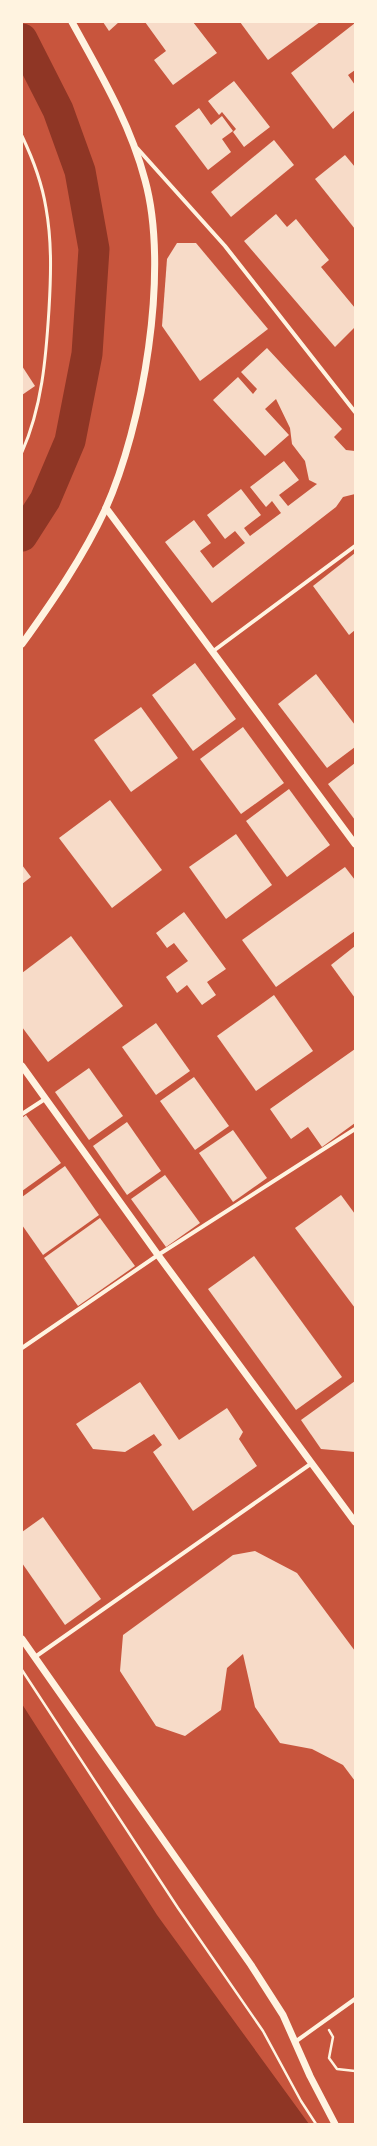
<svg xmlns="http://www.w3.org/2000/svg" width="377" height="2146" font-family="'Alegreya Sans',sans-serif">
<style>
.water{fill:#8f3625}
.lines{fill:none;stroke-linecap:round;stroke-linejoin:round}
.river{stroke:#8f3625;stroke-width:31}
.building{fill:#f7dbc8}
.path{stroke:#fff3e0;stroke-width:2.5}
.service{stroke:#fff3e0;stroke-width:3}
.minor{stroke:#fff3e0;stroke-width:4}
.tertiary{stroke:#fff3e0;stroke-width:7}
</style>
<rect width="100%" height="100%" fill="#c8553d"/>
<path class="water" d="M22,1704L157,1915L309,2124H22Z"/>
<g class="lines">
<path class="river" d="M22,39L58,110L80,171L94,249L87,354L70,441L45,500L22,536"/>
</g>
<g class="building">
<path d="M103,22H119L109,31Z"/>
<path d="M145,22H193L217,53L173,85L154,60L166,51Z"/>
<path d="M240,22H320L268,60Z"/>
<path d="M355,23V70L348,75L355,85V110L333,129L291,73Z"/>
<path d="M234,81L270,127L244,147L233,132L236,129L222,112L219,115L208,101Z"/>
<path d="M199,108L211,125L222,116L233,131L222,139L231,152L208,170L175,126Z"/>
<path d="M274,140L294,165L231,217L211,192Z"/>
<path d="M345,155L355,167V229L315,179Z"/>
<path d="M276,214L287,227L296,219L329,260L321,267L355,308V327L335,347L244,241Z"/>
<path d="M177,243H196L268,329L200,381L162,326L167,259Z"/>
<path d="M267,348L342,429L334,437L346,450L355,451V494L343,497L336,507L212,603L165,542L194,520L211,543L200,551L213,568L245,543L235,531L225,539L207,515L241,489L261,515L244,528L250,536L281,513L272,501L266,507L250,487L284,461L299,480L279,495L288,506L317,484L309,480L305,461L292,444L290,428L276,399L265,409L289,435L265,456L213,400L238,377L253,394L257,389L241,372Z"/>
<path d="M22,366L35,386L22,395Z"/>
<path d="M355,553V630L349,635L313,586Z"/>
<path d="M195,663L236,719L193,751L152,695Z"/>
<path d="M316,674L355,725V747L327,768L278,704Z"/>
<path d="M141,707L178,758L131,792L94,740Z"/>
<path d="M243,727L284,783L241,814L200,759Z"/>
<path d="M355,763V820L328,784Z"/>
<path d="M289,789L330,845L287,877L246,821Z"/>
<path d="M110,800L162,870L112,908L59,838Z"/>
<path d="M236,834L272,885L226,919L189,867Z"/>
<path d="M22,865L31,877L22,884Z"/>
<path d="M345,867L355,880V931L276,987L242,940Z"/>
<path d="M184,912L226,969L207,982L216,995L202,1005L187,985L177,993L166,977L188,961L174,943L167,948L156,933Z"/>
<path d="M71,936L123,1006L48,1062L22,1027V973Z"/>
<path d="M355,946V998L331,965Z"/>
<path d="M274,995L313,1051L256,1091L217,1036Z"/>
<path d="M156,1023L190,1071L156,1095L122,1047Z"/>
<path d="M355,1049V1123L322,1147L308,1127L291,1139L270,1109Z"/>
<path d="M89,1068L123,1116L89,1140L55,1092Z"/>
<path d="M194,1077L229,1126L195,1150L160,1101Z"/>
<path d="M26,1115L61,1163L22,1191V1118Z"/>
<path d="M127,1122L161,1171L127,1195L93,1146Z"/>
<path d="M233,1130L267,1178L233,1202L199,1153Z"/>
<path d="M65,1166L99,1215L43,1255L22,1225V1197Z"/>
<path d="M165,1175L200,1223L166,1247L131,1199Z"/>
<path d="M341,1195L355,1214V1308L295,1228Z"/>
<path d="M100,1218L135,1266L78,1306L44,1258Z"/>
<path d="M254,1256L342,1377L296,1410L208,1289Z"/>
<path d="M355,1381V1452L321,1449L301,1420Z"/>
<path d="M140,1382L179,1440L227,1408L243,1432L239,1439L257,1466L193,1511L153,1452L162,1445L154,1434L125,1452L93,1449L76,1424Z"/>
<path d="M43,1517L101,1599L65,1625L22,1563V1532Z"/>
<path d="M255,1551L297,1573L355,1651V1781L343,1765L312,1749L280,1743L255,1707L243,1654L227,1668L221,1710L185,1736L156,1726L120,1671L123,1635L233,1555Z"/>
</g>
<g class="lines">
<g class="path">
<path d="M22,1670L178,1908L263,2031L301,2101L316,2124"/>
<path d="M329,2030L333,2037L329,2058L337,2069L355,2071"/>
</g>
<path class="service" d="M22,136C33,159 42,183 46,208C52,242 51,275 49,309C46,358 42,407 22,452"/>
<g class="minor">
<path d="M137,148L225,246L355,412"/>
<path d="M212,652L355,546"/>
<path d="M22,1114L45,1099"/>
<path d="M22,1348L158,1255L355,1129"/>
<path d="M35,1657L312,1463"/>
<path d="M295,2042L355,1999"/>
</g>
<g class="tertiary">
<path d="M106,508L355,844"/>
<path d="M22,644C53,601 83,557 105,510C143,426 170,270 145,180C130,123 100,73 72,22"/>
<path d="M22,1066L158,1255L355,1522"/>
<path d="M22,1639L251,1965L283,2015L310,2076L335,2124"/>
</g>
</g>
<rect width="377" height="2146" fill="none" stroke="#fff3e0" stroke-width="46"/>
</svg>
